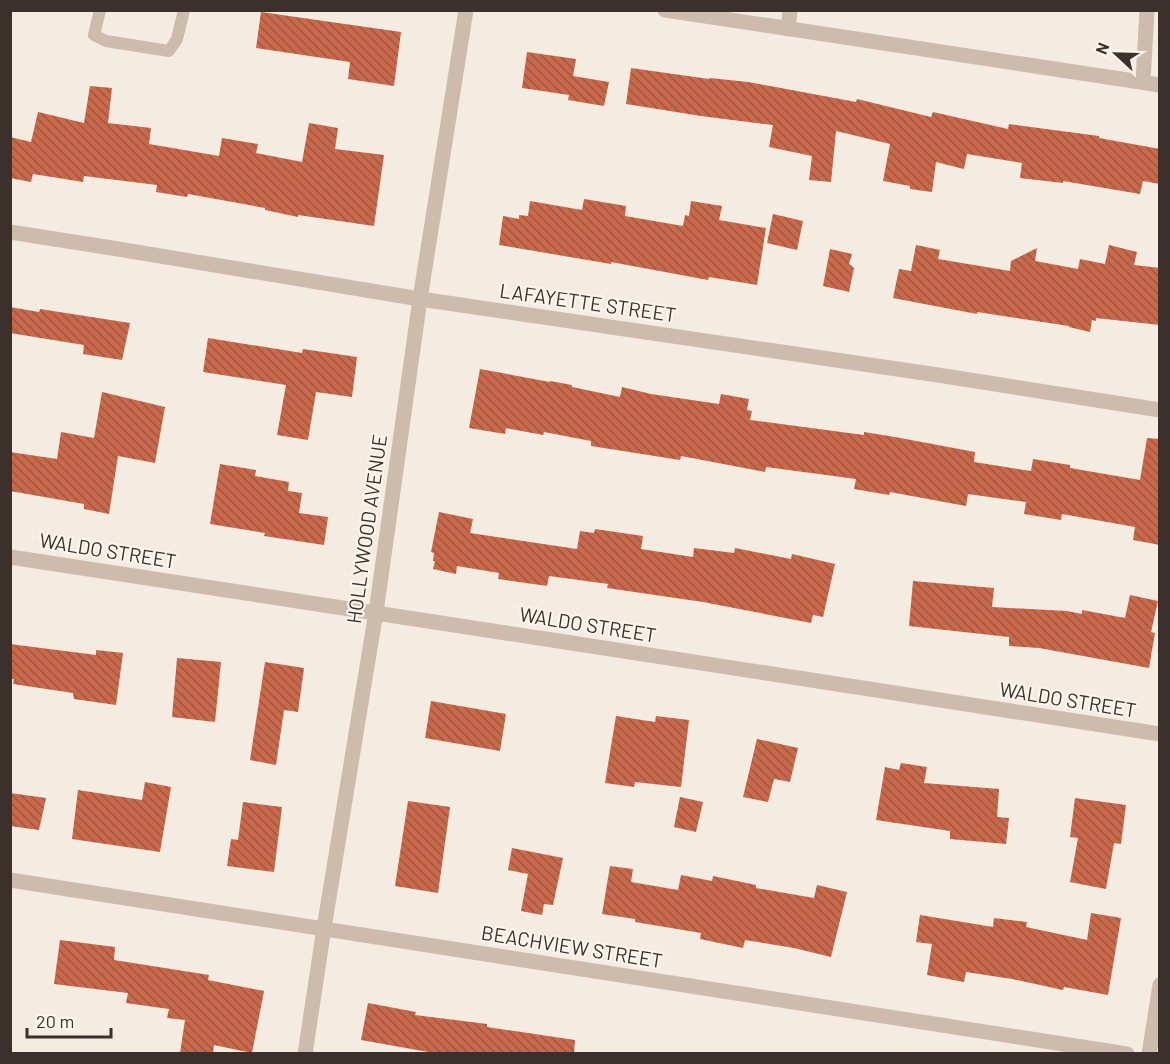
<svg xmlns="http://www.w3.org/2000/svg" width="1170" height="1064" font-family="Barlow,sans-serif">
<style>
.building{fill:url(#building-back-hatch)}
.lines{fill:none;stroke-linecap:round;stroke-linejoin:round}
.lane{stroke:#cdbbac;stroke-width:12}
.street{stroke:#cdbbac;stroke-width:15}
.labels{text-anchor:middle;dominant-baseline:central;stroke-width:4.5;stroke-linejoin:round;paint-order:stroke}
.street-label{font-size:20px;fill:#3b302b;stroke:#fbf5ee}
</style>
<defs>
<pattern id="building-back-hatch" width="6" height="6" patternUnits="userSpaceOnUse" patternTransform="scale(1.5)"><rect width="6" height="6" fill="#c8694b"/><path d="M-1 5l2 2M0 0l6 6M5-1l2 2" fill="none" stroke="#a4573f"/></pattern>
</defs>
<rect width="100%" height="100%" fill="#f4ebe1"/>
<g class="building">
<path d="M261,12L401,32L394,86L348,79L350,62L256,48Z"/>
<path d="M527,52L576,59L573,76L609,82L604,106L568,100L569,95L522,88Z"/>
<path d="M631,68L709,79L710,78L748,82L856,102L857,99L931,117L933,112L1008,129L1009,124L1099,136V138L1160,149V184L1143,181L1140,194L1063,181V183L1020,178L1022,163L967,154L964,169L936,162L932,192L910,189V186L883,181L890,144L836,131L831,182L809,180L812,156L769,147L773,125L701,116L626,104Z"/>
<path d="M90,86L112,88L108,123L151,128L149,144L219,156L222,138L258,144L256,153L302,162L309,123L338,128L335,149L384,155L374,226L298,215V217L265,210V208L188,194L187,197L156,192L157,185L84,176L83,182L33,174L31,182L10,178V137L31,142L38,112L84,123Z"/>
<path d="M584,199L626,206L625,216L683,226L685,215L689,216L691,201L722,206L719,220L766,228L757,285L709,277L708,280L611,262V264L499,245L503,216L519,219V215L528,216L530,201L582,210Z"/>
<path d="M773,214L803,221L797,250L767,243Z"/>
<path d="M916,245L940,250L938,259L1010,271L1011,261L1037,248L1035,261L1078,269L1080,259L1105,264L1109,245L1137,252L1134,265L1160,268V325L1096,318V321L1092,320L1090,332L1069,327V326L977,312V314L893,298L899,269L911,271Z"/>
<path d="M830,249L852,254L849,264L854,268L849,292L823,286Z"/>
<path d="M10,307L39,312L40,309L130,323L122,360L83,354L84,345L10,333Z"/>
<path d="M208,338L302,353L303,349L357,357L352,397L316,392L308,440L277,435L286,385L203,372Z"/>
<path d="M480,369L550,382V381L572,385V387L620,397L622,387L651,394L719,404L721,394L749,399L747,410L752,411L750,420L864,435V432L895,437L975,452L974,462L1031,471L1033,459L1070,465V468L1140,480L1147,438L1160,439V545L1133,540L1135,527L1062,514L1061,520L1024,514L1026,502L968,494L966,506L890,492L889,495L854,489L856,479L766,467L765,472L681,456L680,460L591,446V441L544,432L543,435L506,428L505,434L469,428Z"/>
<path d="M102,392L165,407L155,463L118,456L109,514L84,509V504L10,491V452L57,459L61,432L94,438Z"/>
<path d="M220,464L256,470L255,476L289,482L288,491L302,493L299,513L328,517L324,545L264,536L265,533L210,524Z"/>
<path d="M439,512L473,519L470,533L577,549L580,531L594,533L595,529L643,536L641,549L693,557L694,548L734,553L735,548L791,559L792,554L835,564L823,617L813,615L811,623L703,602L607,588L608,584L549,576L547,586L498,579L499,573L457,566L456,574L433,569L435,561H433L434,553L431,552Z"/>
<path d="M913,581L994,588L992,607L1067,611L1082,614V610L1125,618L1130,595L1158,601L1151,632L1155,633L1149,668L1039,648L1009,646V637L909,626Z"/>
<path d="M10,644L96,655V650L123,653L116,705L74,699L73,693L13,684L14,679H10Z"/>
<path d="M177,658L221,662L215,722L172,717Z"/>
<path d="M265,662L304,668L298,712L284,710L276,765L250,760Z"/>
<path d="M431,701L506,714L500,751L425,738Z"/>
<path d="M616,716L655,722L656,716L689,720L681,787L635,782L634,787L605,783Z"/>
<path d="M757,739L798,748L790,782L774,779L768,802L743,797Z"/>
<path d="M901,763L927,767L924,783L999,789L997,817L1009,818L1006,844L950,839V831L876,820L885,767L899,770Z"/>
<path d="M145,782L171,787L160,852L72,839L78,790L142,800Z"/>
<path d="M10,793L46,798L39,830L10,826Z"/>
<path d="M680,797L703,802L696,832L674,827Z"/>
<path d="M1075,798L1126,805L1121,844L1114,843L1106,889L1070,882L1078,838L1070,837Z"/>
<path d="M408,801L450,807L438,893L395,886Z"/>
<path d="M243,802L282,807L274,872L227,866L231,839L238,840Z"/>
<path d="M512,848L563,858L553,905L544,904L542,915L521,911L528,874L508,870Z"/>
<path d="M610,866L633,869L631,882L678,890L681,875L712,881L713,876L756,885V888L814,898L817,885L847,892L831,957L794,948L745,940L743,948L700,939L701,933L635,922V919L602,914Z"/>
<path d="M1091,913L1121,918L1108,995L1064,987L1063,990L1012,979L966,972L964,982L927,975L932,944L916,942L920,915L993,927L994,918L1027,922L1026,927L1087,940Z"/>
<path d="M60,940L115,947L114,960L209,975L208,980L264,991L252,1053L214,1045L213,1053H180L185,1020L167,1018L169,1009L126,1003L128,993L54,984Z"/>
<path d="M368,1003L416,1012L415,1015L487,1024V1027L575,1040L574,1053H434L361,1040Z"/>
</g>
<g class="lines">
<path class="lane" d="M100,10L94,35L106,41L169,51L177,39L184,10"/>
<g class="street">
<path d="M665,10L1160,85"/>
<path d="M788,29L790,10"/>
<path d="M1143,82L1147,10"/>
<path d="M10,232L112,248L420,299L938,375L1160,410"/>
<path d="M10,557C394,614 776,676 1160,734"/>
<path d="M10,880L1127,1054"/>
<path d="M305,1054L324,928L376,612L420,299L466,10"/>
<path d="M1149,1054L1160,985"/>
</g>
</g>
<g class="labels">
<g class="street-label">
<text transform="translate(588 302) rotate(8)">LAFAYETTE STREET</text>
<text transform="translate(366 529) rotate(-82)">HOLLYWOOD AVENUE</text>
<text transform="translate(108 550) rotate(9)">WALDO STREET</text>
<text transform="translate(588 624) rotate(9)">WALDO STREET</text>
<text transform="translate(1068 699) rotate(9)">WALDO STREET</text>
<text transform="translate(572 946) rotate(9)">BEACHVIEW STREET</text>
</g>
</g>
<rect width="1170" height="1064" fill="none" stroke="#3b302b" stroke-width="24"/>
<g transform="translate(1116 54) rotate(292)" stroke="#fbf5ee" stroke-width="4.5" paint-order="stroke">
<path d="M0-4.5L10 22L0 15L-10 22Z" fill="#3b302b"/>
<text y="-9" font-size="16" font-weight="bold" text-anchor="middle" fill="#3b302b">N</text>
</g>
<path d="M27 1028v9h84v-9" fill="none" stroke="#3b302b" stroke-width="3"/>
<text x="36" y="1028" font-size="18" fill="#3b302b" stroke="#fbf5ee" stroke-width="4.5" paint-order="stroke">20 m</text>
</svg>
